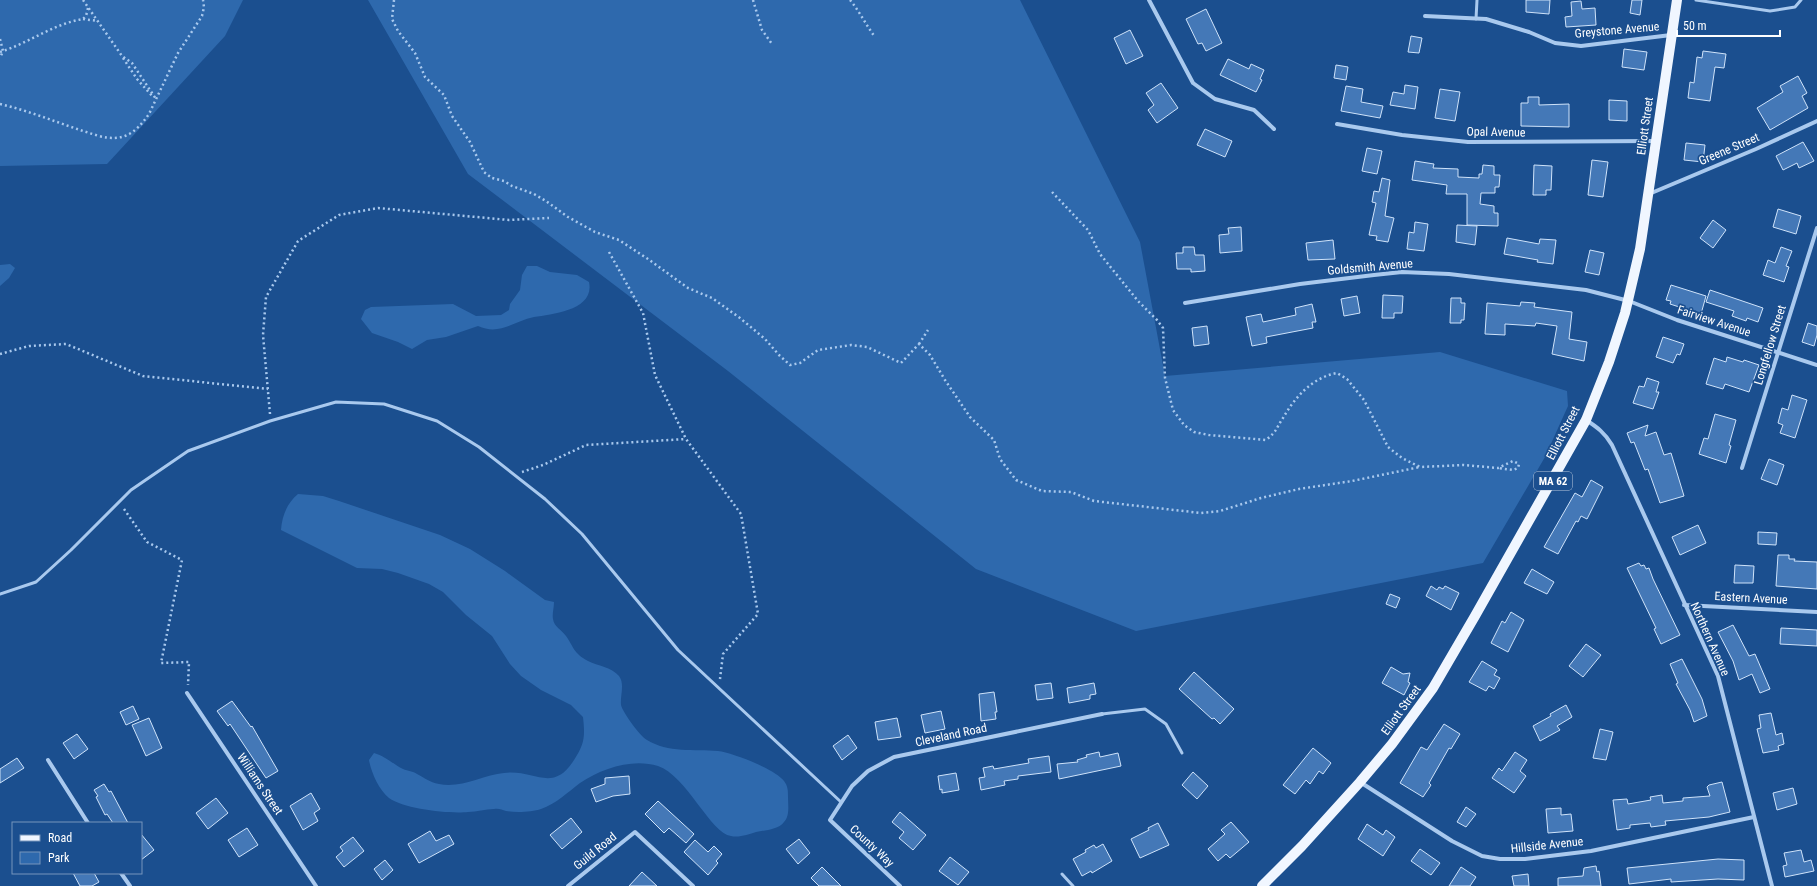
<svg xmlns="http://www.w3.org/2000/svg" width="1817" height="886" font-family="'Roboto Condensed',sans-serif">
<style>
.green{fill:#2e69ad}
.building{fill:#4478b7;stroke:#cfe3fa}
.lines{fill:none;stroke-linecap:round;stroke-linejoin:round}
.path{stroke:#a9c9ee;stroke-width:2.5;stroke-dasharray:2 3;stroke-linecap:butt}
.service{stroke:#a9c9ee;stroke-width:3}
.minor{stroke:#a9c9ee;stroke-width:4}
.primary{stroke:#f0f6ff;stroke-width:10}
.labels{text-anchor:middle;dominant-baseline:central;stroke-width:3.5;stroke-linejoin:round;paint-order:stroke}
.shield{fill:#1b4f8f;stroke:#bbcadd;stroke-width:1}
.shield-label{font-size:11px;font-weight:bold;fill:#fff}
.street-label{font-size:12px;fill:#fff;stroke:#1b4f8f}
</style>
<rect width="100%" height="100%" fill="#1b4f8f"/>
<g class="green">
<path d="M0,0H243L225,36L107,164L0,166Z"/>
<path d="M368,0H1020L1140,242L1165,376L1440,352L1567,391L1568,406L1545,457L1483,563L1136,631L976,569L728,371L468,174Z"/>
<path d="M10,264L15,268L9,278L0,286V265Z"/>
<path d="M527,266H537L550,272L577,275L589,282C595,310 553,314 534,317C514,321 500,336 478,326L446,337L427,340L412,349L398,342L372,333L361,319L365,310L371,307L453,304L476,316L501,315L509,310L510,304L520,290L522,275Z"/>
<path d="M298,494L323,496L339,501L440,535L470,549L505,571L545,600L554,602C554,608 552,614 553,619C554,627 562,630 566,636C574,647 573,653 588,661C598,666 611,667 619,676C625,684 620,696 621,705C623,713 640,736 647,740C668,753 694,749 718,751C733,753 775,769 784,781C788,786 788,791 788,797C788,805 790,816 784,822C778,830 765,830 756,832C749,834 739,838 731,836C711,834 686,775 658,766C633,758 602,768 580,783C568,792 556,804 541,809C532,812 516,813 506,811C502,810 499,808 494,809C485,809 477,812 468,812C449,814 404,809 389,798C379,790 371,772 369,760L374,753C385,756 393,764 403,769C408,771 413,771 417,774C425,778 429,782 439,784C460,789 483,775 504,773C534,769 553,794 574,760C585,743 585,736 583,717L571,705L541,690L521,676L510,664L492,636L466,615L443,592L429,584L398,573L382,569L357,568L281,530C282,516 287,503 298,494Z"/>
</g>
<g class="building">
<path d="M1526,0H1550L1549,14L1526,12Z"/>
<path d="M1632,0H1642L1640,15L1630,13Z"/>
<path d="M1581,1L1582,9L1595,8L1596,25L1566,27L1565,17L1572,16L1571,2Z"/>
<path d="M1206,9L1222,43L1206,51L1202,43L1198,44L1186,19Z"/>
<path d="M1130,30L1143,56L1126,64L1114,38Z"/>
<path d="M1411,36L1422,38L1419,53L1408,52Z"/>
<path d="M1624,49L1647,52L1644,70L1622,67Z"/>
<path d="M1703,51L1726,54L1724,68L1715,67L1710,101L1688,98L1690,82L1694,83L1697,57L1702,58Z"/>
<path d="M1228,59L1249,69L1251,64L1264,70L1260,79L1262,80L1256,92L1220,75Z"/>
<path d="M1336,65L1348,67L1346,80L1334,78Z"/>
<path d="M1798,76L1807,93L1802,96L1808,108L1770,130L1757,108L1783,92L1780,86Z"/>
<path d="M1161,83L1178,108L1157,123L1148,110L1154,105L1146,93Z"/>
<path d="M1405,85L1418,87L1415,109L1390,105L1393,92L1404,94Z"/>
<path d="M1346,86L1363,89L1361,102L1383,106L1380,118L1341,111Z"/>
<path d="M1440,89L1460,92L1455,121L1435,118Z"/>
<path d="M1528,97H1539V105L1569,104V127L1521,126V103H1528Z"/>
<path d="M1609,100L1627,101V121L1609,120Z"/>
<path d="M1205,129L1232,141L1225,157L1197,145Z"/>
<path d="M1803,142L1814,161L1799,168L1797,163L1783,170L1776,156Z"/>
<path d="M1686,143L1705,145L1703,162L1684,160Z"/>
<path d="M1367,148L1382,151L1377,174L1362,171Z"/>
<path d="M1592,160L1608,162L1603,197L1588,195Z"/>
<path d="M1415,161L1434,164L1433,168L1458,169V177L1479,178V174H1482L1483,165L1494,166V175H1500L1499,187H1495V193H1481L1480,204L1494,206V213H1498V226L1467,225V194H1446L1447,185L1412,180Z"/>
<path d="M1534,165L1552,166L1551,190H1546V195H1533Z"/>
<path d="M1382,178L1390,180L1385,216L1394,218L1388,242L1376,240L1377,236L1369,235L1376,203L1372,202L1374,191L1379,192Z"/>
<path d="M1778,209L1801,216L1796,234L1773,227Z"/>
<path d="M1713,220L1726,230L1713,248L1700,238Z"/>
<path d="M1415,222L1428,224L1424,251L1407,249L1409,232L1414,233Z"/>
<path d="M1457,225L1477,226L1475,245L1456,242Z"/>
<path d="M1241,227L1242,251L1220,253L1219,235L1229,234L1228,228Z"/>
<path d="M1507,238L1539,244L1540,239L1556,240L1553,264L1537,262L1538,260L1504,254Z"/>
<path d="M1333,240L1335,259L1308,260L1306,243Z"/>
<path d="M1183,247H1194L1195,255H1204L1205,271L1191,272V269H1177L1176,253H1183Z"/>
<path d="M1781,247L1792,251L1786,266L1789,267L1784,282L1763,275L1768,260L1775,263Z"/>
<path d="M1590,250L1604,253L1599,275L1585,272Z"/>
<path d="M1671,285L1706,296L1701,314L1670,304L1671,301L1666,300Z"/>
<path d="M1710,290L1763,308L1758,322L1747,318L1746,321L1732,316L1734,311L1706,302Z"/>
<path d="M1383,295L1403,296L1402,313H1394V318H1382Z"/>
<path d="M1357,296L1360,313L1344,316L1341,299Z"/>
<path d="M1451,298H1461V303H1465L1464,320H1461V323H1450Z"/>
<path d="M1521,302L1535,303L1534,307L1572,312L1569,339L1587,342L1584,361L1552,354L1557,326L1536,323L1535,326L1505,324V335L1485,334L1487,303L1520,306Z"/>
<path d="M1312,304L1316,322H1312L1313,328L1266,337L1267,343L1252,346L1246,317L1261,314L1263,322L1296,315L1295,308Z"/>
<path d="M1808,323L1817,326V335L1814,346L1802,342Z"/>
<path d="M1207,326L1209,344L1194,346L1192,328Z"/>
<path d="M1663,337L1684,344L1680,355L1677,354L1673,363L1656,357Z"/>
<path d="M1727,357L1743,362L1744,360L1759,365L1749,392L1725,384L1723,389L1706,384L1714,358L1726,362Z"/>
<path d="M1647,378L1659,382L1656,392H1659L1653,409L1633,403L1639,386L1644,387Z"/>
<path d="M1792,395L1807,400L1795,438L1780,433L1783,425L1778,423L1782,408L1788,410Z"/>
<path d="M1715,414L1736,420L1729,445L1731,446L1726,463L1699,454L1704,438L1708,439Z"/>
<path d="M1648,425L1645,436L1656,432L1664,455L1671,453L1684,496L1660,503L1648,469L1645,470L1634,442L1631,443L1627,433Z"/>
<path d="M1769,459L1784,465L1777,485L1761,479Z"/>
<path d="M1591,480L1603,487L1587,519L1581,516L1578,522L1576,521L1558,554L1544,547L1575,493L1582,497Z"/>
<path d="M1698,525L1706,543L1680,555L1672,537Z"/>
<path d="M1758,532L1777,533L1776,545L1758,544Z"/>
<path d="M1778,555H1789V559H1795L1794,561L1817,562V589L1776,586Z"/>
<path d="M1639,563L1641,566L1644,565L1646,569L1649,568L1653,579L1680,635L1661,644L1654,629L1656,628L1627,568Z"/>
<path d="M1735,565L1754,566L1753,583H1734Z"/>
<path d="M1532,569L1554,582L1547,594L1524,583Z"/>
<path d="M1431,586L1437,590L1439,587L1443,589L1445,586L1459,593L1451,610L1426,596Z"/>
<path d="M1390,594L1400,598L1396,608L1386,604Z"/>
<path d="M1511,612L1524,620L1508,652L1491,643L1502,621L1505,623Z"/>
<path d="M1733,625L1749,656L1755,654L1770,689L1760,693L1752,674L1739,680L1733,661L1718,632Z"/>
<path d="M1781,628L1817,630V646L1780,644Z"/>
<path d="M1586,644L1601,655L1583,677L1569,666Z"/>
<path d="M1682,659L1702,699L1707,716L1694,722L1690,710L1676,684L1678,683L1670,664Z"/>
<path d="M1482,661L1497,670L1494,675L1500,678L1494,689L1489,686L1486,691L1469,682Z"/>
<path d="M1391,667L1403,674L1410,673L1408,682L1410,683L1404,695L1382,683Z"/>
<path d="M1194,672L1234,709L1220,724L1214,718L1212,719L1179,689Z"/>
<path d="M1051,683L1053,698L1037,700L1035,685Z"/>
<path d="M1094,683L1096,694L1090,695V699L1069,703L1067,688Z"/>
<path d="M994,692L997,712H995L996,719L981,721L979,694Z"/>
<path d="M232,701L251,727L252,726L278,771L266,778L230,724L228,726L217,711Z"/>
<path d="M1566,705L1572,717L1557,726L1560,730L1540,741L1533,726L1551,716L1550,714Z"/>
<path d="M133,706L139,719L126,725L120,712Z"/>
<path d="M941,711L945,729L925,733L921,715Z"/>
<path d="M1771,713L1776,735L1782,733L1784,744L1778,746L1779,750L1763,753L1757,729L1761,728L1759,715Z"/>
<path d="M149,718L162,748L146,756L132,725Z"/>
<path d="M897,718L901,737L878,740L875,722Z"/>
<path d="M1444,724L1460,734L1451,749L1449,748L1429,783L1431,785L1423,797L1400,783L1421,747L1427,750Z"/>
<path d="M1600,729L1613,732L1606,760L1593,758Z"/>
<path d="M77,734L88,749L74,759L63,743Z"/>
<path d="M848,735L857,748L842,760L833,746Z"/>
<path d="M1313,748L1331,763L1323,774L1319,771L1310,784L1306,780L1295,794L1283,785Z"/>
<path d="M1099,752L1100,757L1118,753L1121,766L1059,779L1057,764L1078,762L1077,760L1087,757L1086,755Z"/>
<path d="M1515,752L1527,760L1520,771L1526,776L1514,793L1492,778L1499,768L1502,771Z"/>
<path d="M1049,756L1051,772L1018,776V779L1004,781L1005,785L981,790L979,778L985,777L983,768L993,766L994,769L1029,763L1028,759Z"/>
<path d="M17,758L24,768L0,783V769Z"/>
<path d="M1193,772L1208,786L1197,799L1182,785Z"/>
<path d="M956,773L959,790L942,793V789L940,790L938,776Z"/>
<path d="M629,776L630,794L613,796L596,802L591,789L605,784V778Z"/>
<path d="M1722,782L1730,812L1709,817L1665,821L1666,825L1651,827L1650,823L1630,825V828L1617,830L1613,800L1627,799L1628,804L1651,800L1650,797L1662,795L1663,803L1683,801V798L1710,796L1707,787L1709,785Z"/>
<path d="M104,784L109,792L111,791L128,823H113L107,814L105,815L96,797L98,796L94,790Z"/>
<path d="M1793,788L1797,804L1777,810L1773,793Z"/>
<path d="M311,793L320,809L314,813L318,821L303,830L290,806Z"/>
<path d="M216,798L228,813L208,829L196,813Z"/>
<path d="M658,801L694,834L686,843L669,828L664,833L645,814Z"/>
<path d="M1466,807L1476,814L1466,827L1457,822Z"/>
<path d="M1561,808V815L1571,814L1573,831L1548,833L1546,809Z"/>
<path d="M900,812L926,835L913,850L899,838L904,832L892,822Z"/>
<path d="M571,818L582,832L562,849L550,835Z"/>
<path d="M1231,822L1249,842L1230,858L1226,854L1218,861L1208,849L1225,834L1221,830Z"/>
<path d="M1158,823L1169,845L1140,858L1131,839L1149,830L1148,828Z"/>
<path d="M1367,824L1383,835L1386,830L1395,837L1383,856L1358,839Z"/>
<path d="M247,828L258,845L239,857L228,840Z"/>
<path d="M430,831L436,841L449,835L454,844L419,863L408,844Z"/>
<path d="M141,834L154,850L141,860Z"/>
<path d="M353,837L364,851L344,867L336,857L343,851L340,847Z"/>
<path d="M799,839L810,853L798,864L786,849Z"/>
<path d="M695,840L708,852L714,846L722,854L716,861L718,863L708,875L684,852Z"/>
<path d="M1103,844L1112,861L1092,873L1091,871L1082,876L1073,859L1086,852L1085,850L1094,845L1096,848Z"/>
<path d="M1420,849L1440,863L1431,875L1411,861Z"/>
<path d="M1801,850L1804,862L1811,860L1814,871L1785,877L1783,866L1787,865L1784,853Z"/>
<path d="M950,857L969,872L958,885L939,871Z"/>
<path d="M1718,859L1744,860V880L1718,879L1671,882V879L1629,884L1627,868Z"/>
<path d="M385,860L393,870L382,880L374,869Z"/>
<path d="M1596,866L1597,872L1599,871L1601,886H1558V878L1583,876L1584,868Z"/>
<path d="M822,867L841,886H819L811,878Z"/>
<path d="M1461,867L1476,877L1470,886H1449Z"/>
<path d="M642,872L657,886H629Z"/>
<path d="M73,873H94L99,882L92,886H80Z"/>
<path d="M1528,874L1529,886H1514L1512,876Z"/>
</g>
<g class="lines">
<g class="path">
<path d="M83,0L122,56L132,63L156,99"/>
<path d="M394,0L392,19L398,31L415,53L425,77L444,95L452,116L470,142L484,172L492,178L504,181L512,186L534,194L546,201L568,217L595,232L619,240L648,259L688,288L712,298L740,318L765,339L779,355L790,365L800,363L818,350L851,345L867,347L901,363L919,344L930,355L945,380L970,417L994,440L1000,459L1016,480L1042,491L1071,492L1094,501L1201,513L1220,511L1261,498L1299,489L1352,481L1420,467"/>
<path d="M753,0L762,30L772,44"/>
<path d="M850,0C860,12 866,25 875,37"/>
<path d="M83,19L98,21"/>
<path d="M0,39L3,51L0,58"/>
<path d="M0,52C29,43 53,24 83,19L86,16L88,8"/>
<path d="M123,58L137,79L153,97"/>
<path d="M0,104C34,112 65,126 99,136C123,142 135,134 149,114L178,53L202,16L204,7L203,0"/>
<path d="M1052,192L1088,230L1100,254L1138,301L1157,320L1163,328L1165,378L1173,410L1184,425L1194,432L1209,435L1266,440C1278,430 1275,430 1283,418C1295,397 1313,377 1337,373L1347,379L1364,400L1388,447L1402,458L1420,467L1464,465L1498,468L1513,461L1519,464L1518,468L1513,470L1498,468"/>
<path d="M609,252L643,313L655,375L686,439L741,514L758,614L723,654L720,679"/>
<path d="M919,344L928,330"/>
<path d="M0,354L29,346L66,344L143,376L268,389"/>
<path d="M270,414L263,335L266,297L298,241L339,215L378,208L509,220L549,218"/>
<path d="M522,472L543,465L586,445L686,439"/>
<path d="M124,509L147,542L182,560L161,663L189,662L188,685"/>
</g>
<g class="service">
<path d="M1696,0L1770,11L1795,7L1801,0"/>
<path d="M1476,19L1477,0"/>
<path d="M0,594L36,582L71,550L131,490L188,451L270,421L336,402L384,404L437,421L479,447L545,499L582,534L678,650L841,802"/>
<path d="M1102,714L1145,709L1166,724L1182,753"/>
<path d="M1062,874L1073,886"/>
</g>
<g class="minor">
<path d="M1149,0L1193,83L1215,99L1254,110L1274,129"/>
<path d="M1425,16L1486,19L1529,32L1555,43L1581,46L1671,35"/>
<path d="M1337,124L1402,135L1468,142L1655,141"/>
<path d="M1649,194L1756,149L1817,121"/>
<path d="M1185,303L1300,284L1374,275L1402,272L1449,274L1586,290L1629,301L1677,320L1817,365"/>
<path d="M1586,420C1597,427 1605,433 1612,445L1718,676L1772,886"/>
<path d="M1742,468L1817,228"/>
<path d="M1684,605L1817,612"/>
<path d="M187,693L316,886"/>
<path d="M48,760L88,823"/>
<path d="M1360,782L1452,841L1482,856L1500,859H1525L1591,851L1754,817"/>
<path d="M121,873L130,886"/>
<path d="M568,886L635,832L693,886"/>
<path d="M900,886L830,820L852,786L868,771L894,757L1102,714"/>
</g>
<path class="primary" d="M1262,886L1302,846L1360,782L1392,744L1433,688L1475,616L1586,420L1609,362L1625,313L1640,249L1677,0"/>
</g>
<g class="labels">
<rect class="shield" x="1534" y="472" width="38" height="18" rx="3"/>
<g class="shield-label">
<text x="1553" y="481">MA 62</text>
</g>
<g class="street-label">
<text transform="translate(1617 30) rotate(-5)">Greystone Avenue</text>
<text transform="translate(1645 126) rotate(-82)">Elliott Street</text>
<text transform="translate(1496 132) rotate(1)">Opal Avenue</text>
<text transform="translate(1729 149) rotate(-23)">Greene Street</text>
<text transform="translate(1370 267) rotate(-5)">Goldsmith Avenue</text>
<text transform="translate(1714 321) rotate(18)">Fairview Avenue</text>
<text transform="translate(1770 345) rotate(-73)">Longfellow Street</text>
<text transform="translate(1563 433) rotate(-63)">Elliott Street</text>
<text transform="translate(1751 598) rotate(3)">Eastern Avenue</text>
<text transform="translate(1710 639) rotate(66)">Northern Avenue</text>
<text transform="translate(1401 710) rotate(-54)">Elliott Street</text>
<text transform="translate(951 735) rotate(-12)">Cleveland Road</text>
<text transform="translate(260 784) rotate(56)">Williams Street</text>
<text transform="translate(1547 845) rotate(-6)">Hillside Avenue</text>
<text transform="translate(872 846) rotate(43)">County Way</text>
<text transform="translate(595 851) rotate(-39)">Guild Road</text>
</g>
</g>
<rect x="12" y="822" width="130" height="52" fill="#1b4f8f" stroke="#7695bc"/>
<rect x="20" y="835" width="20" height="6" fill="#f0f6ff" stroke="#7695bc"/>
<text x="48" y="842" font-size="12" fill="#ffffff">Road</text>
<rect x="20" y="852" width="20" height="12" fill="#2e69ad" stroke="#7695bc"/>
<text x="48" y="862" font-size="12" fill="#ffffff">Park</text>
<path d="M1677 30v6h103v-6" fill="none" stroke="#ffffff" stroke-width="2"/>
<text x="1683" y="30" font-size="12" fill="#ffffff" stroke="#1b4f8f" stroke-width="3" paint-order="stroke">50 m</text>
</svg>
